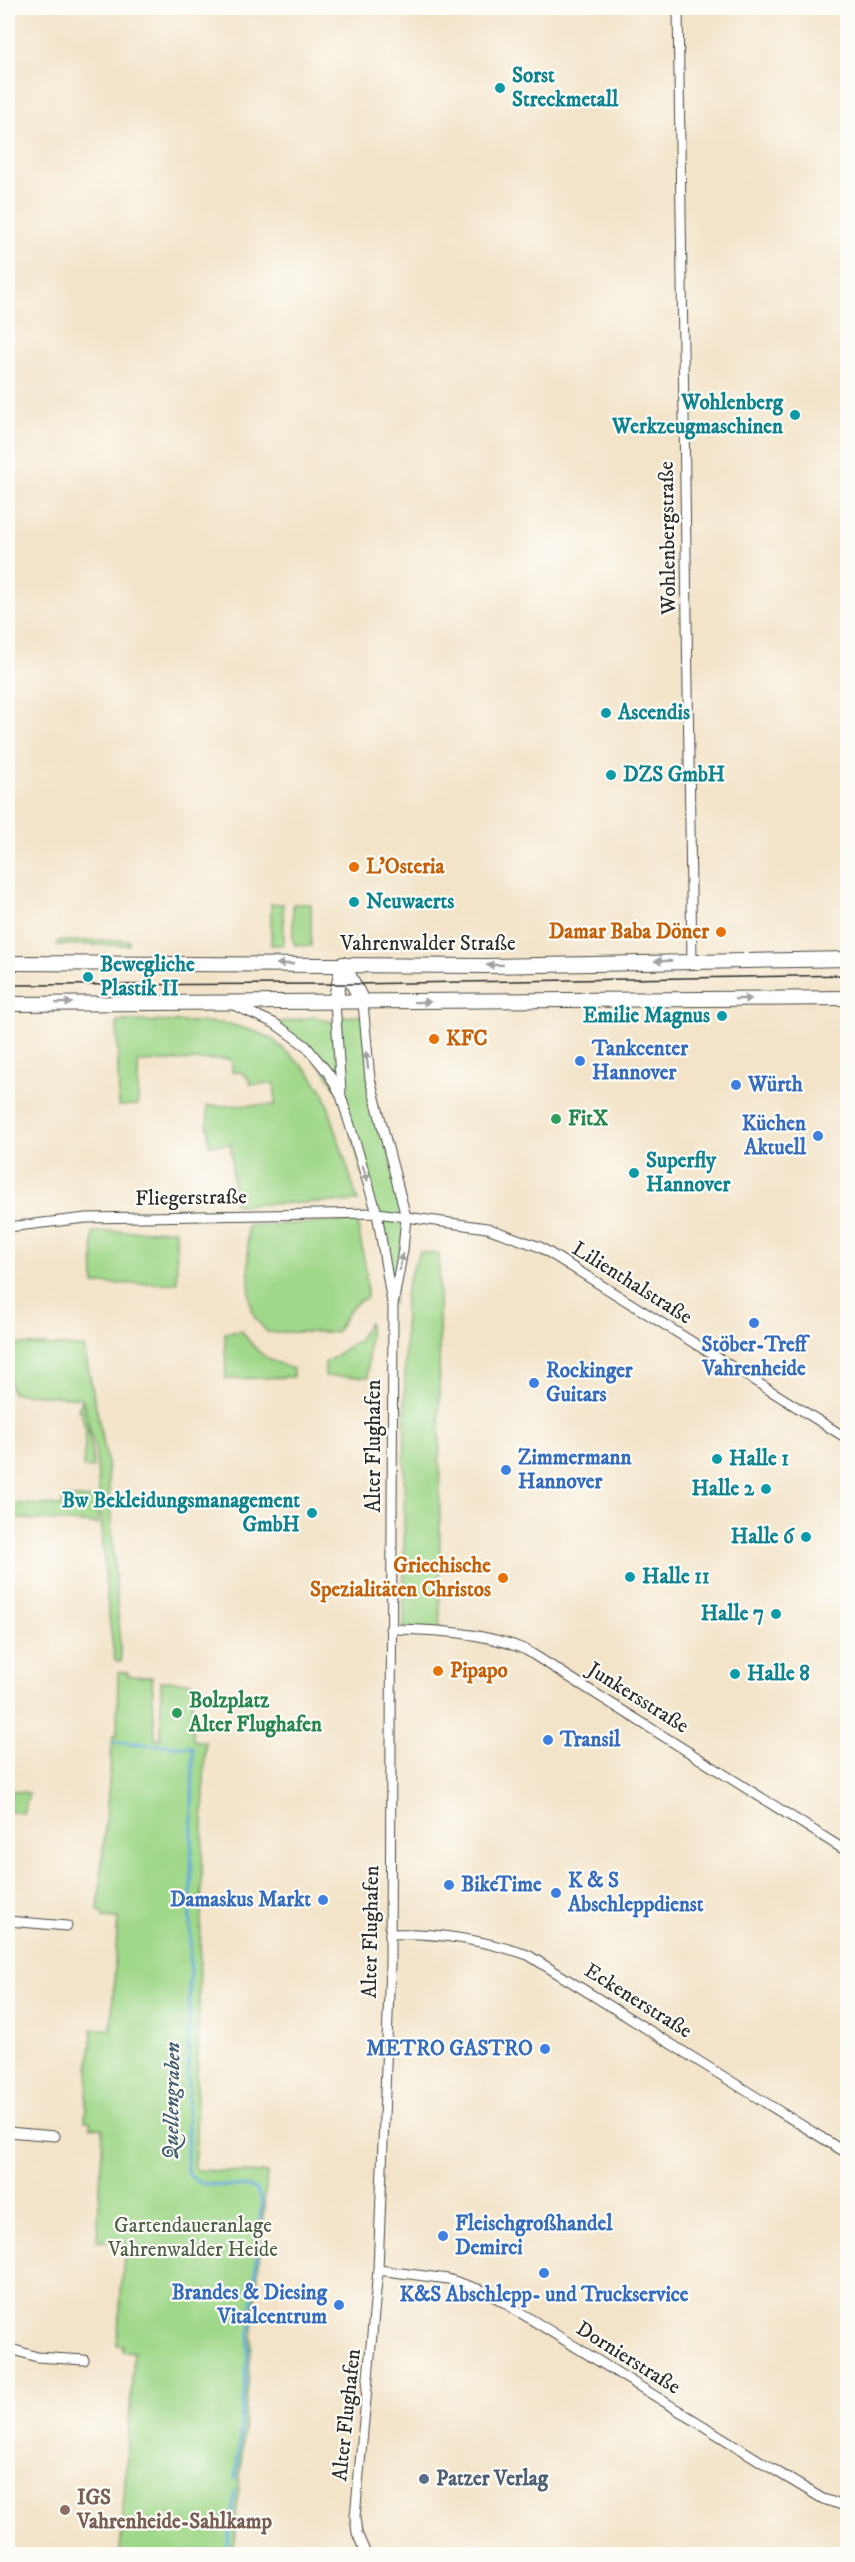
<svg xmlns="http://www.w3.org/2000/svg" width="855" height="2562" font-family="'IM FELL DW Pica',serif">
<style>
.green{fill:#a0d88a;stroke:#66825a;stroke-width:1.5}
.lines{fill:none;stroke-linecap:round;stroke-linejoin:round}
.stream{stroke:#65acdb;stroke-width:3}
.minor-casing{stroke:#494743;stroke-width:11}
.secondary-casing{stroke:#494743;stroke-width:16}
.minor{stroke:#fff;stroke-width:9}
.secondary{stroke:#fff;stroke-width:14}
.tram{stroke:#2b2b2b;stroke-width:1.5}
.oneway{fill:#a0a0a0}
.culture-dot{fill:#0f9aa8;stroke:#fdfcf7;stroke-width:2}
.food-dot{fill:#e8710a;stroke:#fdfcf7;stroke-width:2}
.shop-dot{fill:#3f7fe0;stroke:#fdfcf7;stroke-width:2}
.leisure-dot{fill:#2e9e5b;stroke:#fdfcf7;stroke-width:2}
.service-dot{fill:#5c6f8a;stroke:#fdfcf7;stroke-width:2}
.education-dot{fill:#8d6e63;stroke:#fdfcf7;stroke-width:2}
.labels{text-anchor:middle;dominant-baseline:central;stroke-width:4.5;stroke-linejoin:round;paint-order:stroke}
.culture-label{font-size:21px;font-weight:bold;fill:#0d838f;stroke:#fdfcf7;text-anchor:start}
.street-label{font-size:21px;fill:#2b2b2b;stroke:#fdfcf7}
.food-label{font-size:21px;font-weight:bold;fill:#c56008;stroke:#fdfcf7;text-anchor:start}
.shop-label{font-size:21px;font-weight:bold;fill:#366cbe;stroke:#fdfcf7;text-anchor:start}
.leisure-label{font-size:21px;font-weight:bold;fill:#27864d;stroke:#fdfcf7;text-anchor:start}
.park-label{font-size:21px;fill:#4e5f48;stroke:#fdfcf7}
.service-label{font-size:21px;font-weight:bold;fill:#4e5e75;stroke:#fdfcf7;text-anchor:start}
.education-label{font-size:21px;font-weight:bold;fill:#785e54;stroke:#fdfcf7;text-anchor:start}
.water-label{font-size:22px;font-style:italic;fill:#425f71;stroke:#fdfcf7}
</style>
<rect width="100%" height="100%" fill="#fdfcf7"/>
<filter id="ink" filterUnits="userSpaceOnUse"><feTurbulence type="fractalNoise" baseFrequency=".0167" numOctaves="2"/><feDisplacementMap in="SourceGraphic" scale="12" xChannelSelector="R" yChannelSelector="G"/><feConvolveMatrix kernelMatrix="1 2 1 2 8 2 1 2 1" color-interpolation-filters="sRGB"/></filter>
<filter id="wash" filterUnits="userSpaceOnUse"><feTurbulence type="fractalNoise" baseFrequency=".008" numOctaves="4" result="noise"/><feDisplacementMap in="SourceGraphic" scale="24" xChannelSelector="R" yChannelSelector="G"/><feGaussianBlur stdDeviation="1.35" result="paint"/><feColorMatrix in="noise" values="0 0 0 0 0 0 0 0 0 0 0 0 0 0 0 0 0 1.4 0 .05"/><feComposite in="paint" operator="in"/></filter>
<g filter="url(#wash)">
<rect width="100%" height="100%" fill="#f3e4c9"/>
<g class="green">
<path d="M271,904H283L284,941L282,945H271Z"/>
<path d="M293,904H311V946L295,945L293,940Z"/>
<path d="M129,940V945H57L58,941Z"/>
<path d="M364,1016L370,1079L406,1217L393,1305L382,1241L341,1096L317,1059L274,1023L315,1017L336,1023V1017Z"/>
<path d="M117,1021L208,1022L229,1024L257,1032L272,1039L308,1071L324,1093L358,1201L234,1205L231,1144L209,1145L207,1106L275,1105V1084H250L249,1079L241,1072H232V1062L229,1059L138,1062V1105L119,1106Z"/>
<path d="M357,1221L366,1271L367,1298C351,1302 345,1318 336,1332H267L255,1318L250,1301L247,1226Z"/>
<path d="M176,1230L177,1283L94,1284L93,1232Z"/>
<path d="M420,1252L439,1254L440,1632L404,1630L405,1295L410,1275Z"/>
<path d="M369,1321L368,1377L325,1376V1363C336,1357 347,1345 358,1341Z"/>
<path d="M242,1331C257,1354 267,1360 293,1369V1377L226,1379L225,1333Z"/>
<path d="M8,1344L84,1347L107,1461L121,1662L115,1661L108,1610L96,1453L87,1418L94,1468L83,1467L86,1432L81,1410H78L82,1400L87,1415L82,1398L12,1393L8,1371Z"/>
<path d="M63,1497L97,1499L98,1524L8,1518V1503L62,1506Z"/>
<path d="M118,1672L128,1673V1676L152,1677L155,1738H161V1681L192,1682L193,1740L205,1742L195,2170L267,2173L233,2554H120L134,2352L123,2351V2345H117L125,2243L97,2241L103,2129L90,2127V2121H85L92,2029H111L118,1918L103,1917V1912L98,1911L113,1735H117Z"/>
<path d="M8,1790L29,1793L23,1813L8,1811Z"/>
</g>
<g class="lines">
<g class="stream">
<path d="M113,1742L193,1747L187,2171C195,2190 233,2185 250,2187L256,2190L262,2200L236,2479"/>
<path d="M227,2554L235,2491"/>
</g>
</g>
</g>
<g filter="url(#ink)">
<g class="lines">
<g class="minor-casing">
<g id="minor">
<path d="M678,8L692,961"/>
<path d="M335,1002L341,1091"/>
<path d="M363,1003L370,1079L406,1217L403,1250L393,1305L390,1965L378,2270L355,2517L357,2533L366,2554"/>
<path d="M231,1004L274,1023L306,1046L329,1074L341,1096L377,1213L392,1303"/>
<path d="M8,1227L86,1218L377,1213L487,1228L540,1247L848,1439"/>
<path d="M390,1629C436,1630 484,1632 526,1650L848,1852"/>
<path d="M8,1921L67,1926"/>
<path d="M390,1934C438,1932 483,1940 528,1955L848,2154"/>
<path d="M8,2132L55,2136"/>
<path d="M378,2270L448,2279L487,2292L781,2474L823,2499L848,2507"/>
<path d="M8,2348L37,2357L84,2360"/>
</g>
</g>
<g class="secondary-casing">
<g id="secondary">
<path d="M8,963L485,966L848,959"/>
<path d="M343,964L363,1003"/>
<path d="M335,1002L343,964"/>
<path d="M8,1004L848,998"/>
</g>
</g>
<use href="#minor" class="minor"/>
<use href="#secondary" class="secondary"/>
<path class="tram" d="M8,985L354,984L848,975"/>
</g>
<defs><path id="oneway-solid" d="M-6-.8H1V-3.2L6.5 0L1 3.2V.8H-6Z" transform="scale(1.5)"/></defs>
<g class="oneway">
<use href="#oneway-solid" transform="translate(663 961) rotate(179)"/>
<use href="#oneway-solid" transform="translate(285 964) rotate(-180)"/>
<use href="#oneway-solid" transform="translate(495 965) rotate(179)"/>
<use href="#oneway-solid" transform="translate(743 999)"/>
<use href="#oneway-solid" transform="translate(422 1002) rotate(-1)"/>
<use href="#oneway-solid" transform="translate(64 1003) rotate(-1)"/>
<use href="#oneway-solid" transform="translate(367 1060) rotate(-97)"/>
<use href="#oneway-solid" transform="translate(365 1173) rotate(72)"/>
<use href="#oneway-solid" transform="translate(401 1262) rotate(-81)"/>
</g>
</g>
<g class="culture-dot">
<circle cx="500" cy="88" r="6"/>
<circle cx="795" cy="415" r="6"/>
<circle cx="606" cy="713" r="6"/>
<circle cx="611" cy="775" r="6"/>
<circle cx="354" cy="902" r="6"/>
<circle cx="88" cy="977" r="6"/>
<circle cx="722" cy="1016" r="6"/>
<circle cx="634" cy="1173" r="6"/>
<circle cx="717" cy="1459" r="6"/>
<circle cx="766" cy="1489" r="6"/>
<circle cx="312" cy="1513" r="6"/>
<circle cx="806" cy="1537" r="6"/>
<circle cx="630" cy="1577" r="6"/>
<circle cx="776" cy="1614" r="6"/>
<circle cx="735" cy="1674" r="6"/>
</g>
<g class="food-dot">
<circle cx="354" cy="867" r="6"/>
<circle cx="721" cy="932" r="6"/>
<circle cx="434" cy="1039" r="6"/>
<circle cx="503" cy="1578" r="6"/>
<circle cx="438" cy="1671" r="6"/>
</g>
<g class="shop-dot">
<circle cx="580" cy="1061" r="6"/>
<circle cx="736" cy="1085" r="6"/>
<circle cx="818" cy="1136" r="6"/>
<circle cx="754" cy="1323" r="6"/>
<circle cx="534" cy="1383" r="6"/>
<circle cx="506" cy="1470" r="6"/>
<circle cx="548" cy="1740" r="6"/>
<circle cx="449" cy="1885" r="6"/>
<circle cx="556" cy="1893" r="6"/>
<circle cx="323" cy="1900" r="6"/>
<circle cx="545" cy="2049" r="6"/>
<circle cx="443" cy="2236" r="6"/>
<circle cx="544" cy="2273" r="6"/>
<circle cx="339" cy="2305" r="6"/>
</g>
<g class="leisure-dot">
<circle cx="556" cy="1119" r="6"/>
<circle cx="177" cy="1713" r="6"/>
</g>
<circle class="service-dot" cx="424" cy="2479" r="6"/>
<circle class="education-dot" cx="65" cy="2510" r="6"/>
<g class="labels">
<g class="culture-label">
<text x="512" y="76">Sorst<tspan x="512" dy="24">Streckmetall</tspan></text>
<text x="783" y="403" text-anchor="end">Wohlenberg<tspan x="783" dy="24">Werkzeugmaschinen</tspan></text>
<text x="618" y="713">Ascendis</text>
<text x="623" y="775">DZS GmbH</text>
<text x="366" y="902">Neuwaerts</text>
<text x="100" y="965">Bewegliche<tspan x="100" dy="24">Plastik II</tspan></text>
<text x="710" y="1016" text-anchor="end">Emilie Magnus</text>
<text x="646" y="1161">Superfly<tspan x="646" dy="24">Hannover</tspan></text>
<text x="729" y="1459">Halle 1</text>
<text x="754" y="1489" text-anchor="end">Halle 2</text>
<text x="300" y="1501" text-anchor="end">Bw Bekleidungsmanagement<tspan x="300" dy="24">GmbH</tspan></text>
<text x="794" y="1537" text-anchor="end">Halle 6</text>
<text x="642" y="1577">Halle 11</text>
<text x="764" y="1614" text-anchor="end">Halle 7</text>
<text x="747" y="1674">Halle 8</text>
</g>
<g class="street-label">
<text transform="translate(668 538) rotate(-91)">Wohlenbergstraße</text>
<text x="428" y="944">Vahrenwalder Straße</text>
<text transform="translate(191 1198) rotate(-1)">Fliegerstraße</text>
<text transform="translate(632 1283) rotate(32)">Lilienthalstraße</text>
<text transform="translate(374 1446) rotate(-90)">Alter Flughafen</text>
<text transform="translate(638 1698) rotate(32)">Junkersstraße</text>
<text transform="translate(371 1932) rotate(-89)">Alter Flughafen</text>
<text transform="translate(638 2001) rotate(32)">Eckenerstraße</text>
<text transform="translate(628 2358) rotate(32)">Dornierstraße</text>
<text transform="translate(347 2415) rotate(-84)">Alter Flughafen</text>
</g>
<g class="food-label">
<text x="366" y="867">L'Osteria</text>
<text x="709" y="932" text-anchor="end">Damar Baba Döner</text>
<text x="446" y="1039">KFC</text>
<text x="491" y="1566" text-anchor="end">Griechische<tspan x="491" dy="24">Spezialitäten Christos</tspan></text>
<text x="450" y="1671">Pipapo</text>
</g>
<g class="shop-label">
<text x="592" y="1049">Tankcenter<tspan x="592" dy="24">Hannover</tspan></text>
<text x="748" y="1085">Würth</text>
<text x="806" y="1124" text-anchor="end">Küchen<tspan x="806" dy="24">Aktuell</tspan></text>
<text x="754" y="1345" text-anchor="middle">Stöber-Treff<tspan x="754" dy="24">Vahrenheide</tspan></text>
<text x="546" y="1371">Rockinger<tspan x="546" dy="24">Guitars</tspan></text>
<text x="518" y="1458">Zimmermann<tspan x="518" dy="24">Hannover</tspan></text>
<text x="560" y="1740">Transil</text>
<text x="568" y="1881">K &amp; S<tspan x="568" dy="24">Abschleppdienst</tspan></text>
<text x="461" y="1885">BikeTime</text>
<text x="311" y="1900" text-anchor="end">Damaskus Markt</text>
<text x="533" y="2049" text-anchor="end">METRO GASTRO</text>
<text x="455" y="2224">Fleischgroßhandel<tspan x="455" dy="24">Demirci</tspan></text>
<text x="327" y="2293" text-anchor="end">Brandes &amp; Diesing<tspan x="327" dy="24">Vitalcentrum</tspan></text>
<text x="544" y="2295" text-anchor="middle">K&amp;S Abschlepp- und Truckservice</text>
</g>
<g class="leisure-label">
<text x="568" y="1119">FitX</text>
<text x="189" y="1701">Bolzplatz<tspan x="189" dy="24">Alter Flughafen</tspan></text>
</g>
<g class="park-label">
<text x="193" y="2226">Gartendaueranlage<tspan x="193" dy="24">Vahrenwalder Heide</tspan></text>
</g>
<g class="service-label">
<text x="436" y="2479">Patzer Verlag</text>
</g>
<g class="education-label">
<text x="77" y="2498">IGS<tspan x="77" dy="24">Vahrenheide-Sahlkamp</tspan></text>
</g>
<g class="water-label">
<text transform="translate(172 2101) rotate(-89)">Quellengraben</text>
</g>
</g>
<rect width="855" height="2562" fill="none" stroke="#fdfcf7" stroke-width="30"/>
</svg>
